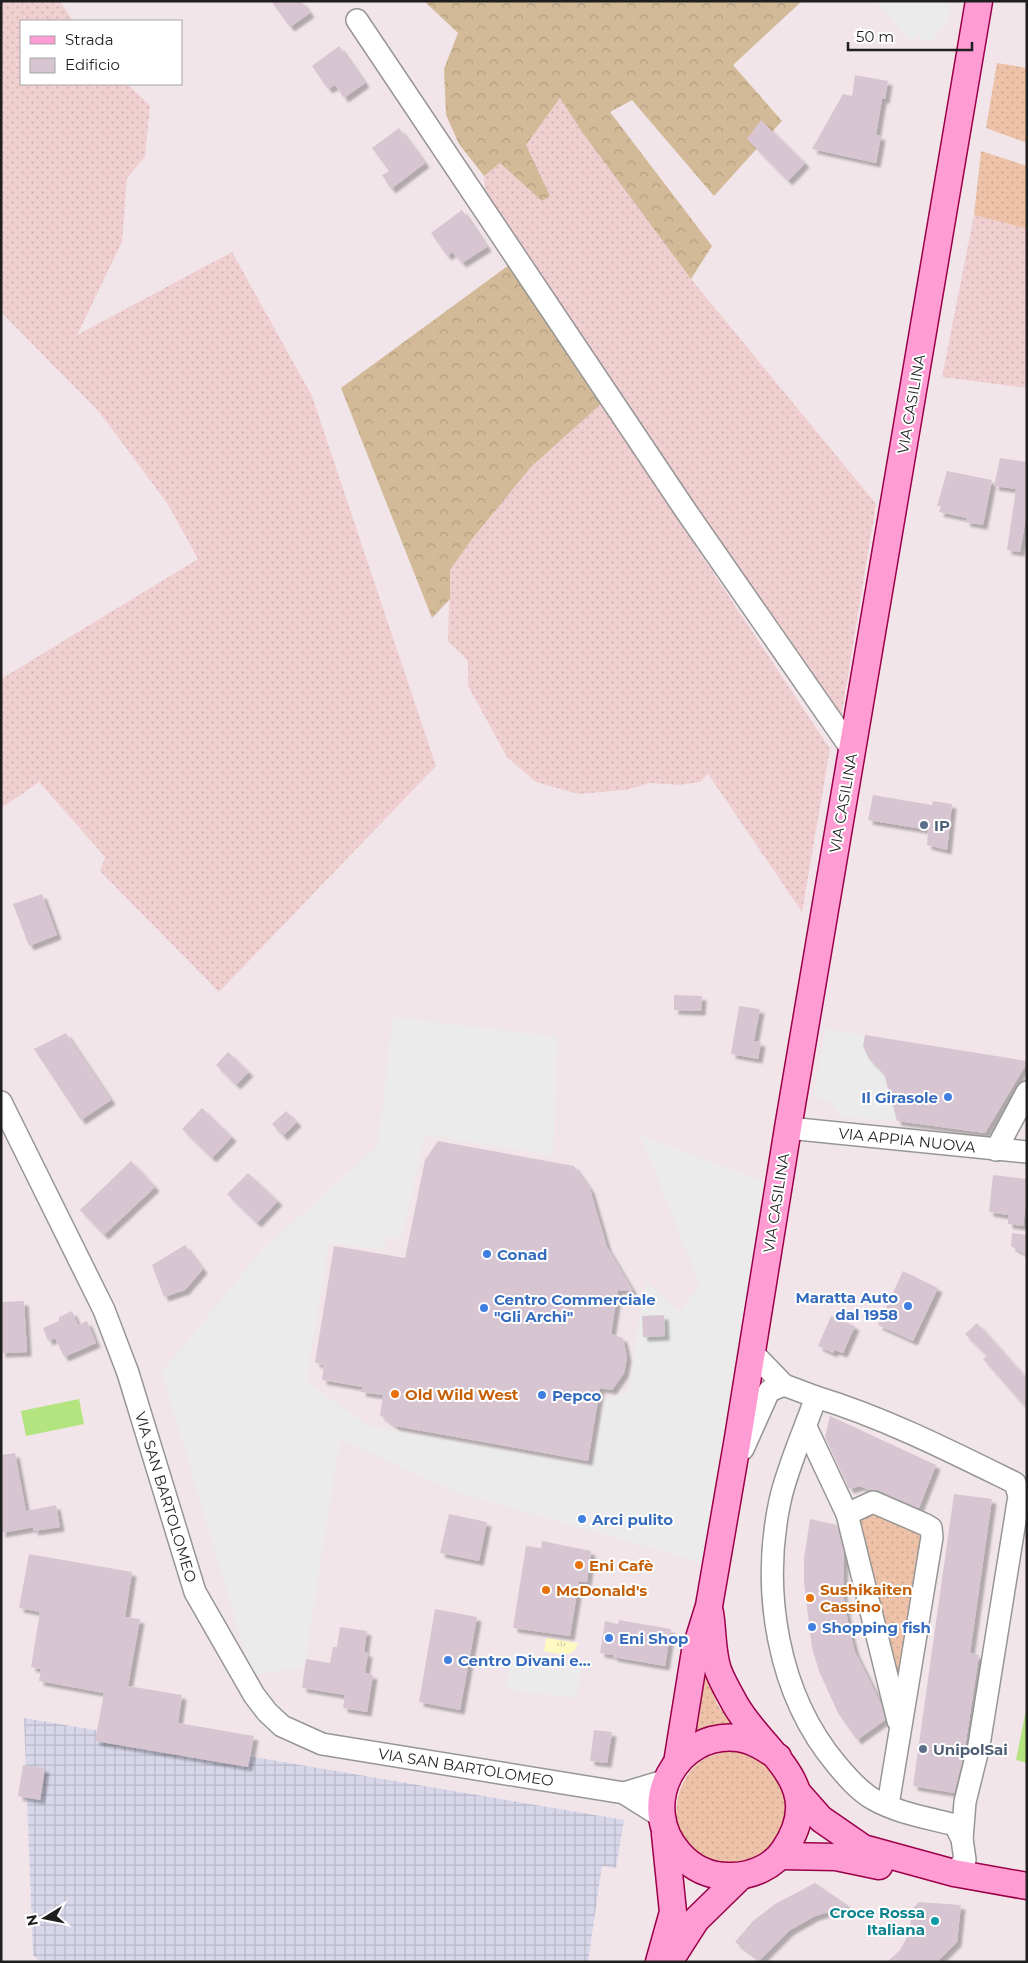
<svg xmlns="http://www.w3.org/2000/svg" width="1028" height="1963" font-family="Montserrat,sans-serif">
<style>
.industrial{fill:url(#industrial-grid)}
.farmland{fill:url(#farmland-dots)}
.grass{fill:url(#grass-dots)}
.forest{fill:url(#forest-crowns)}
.park{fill:url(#park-tufts)}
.pitch{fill:#b4e47f}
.parking{fill:#ebebeb}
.building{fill:#d8c5d2;filter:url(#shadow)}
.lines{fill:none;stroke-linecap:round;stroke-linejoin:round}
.minor-casing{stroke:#969696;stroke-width:24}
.major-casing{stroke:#9b0048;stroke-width:29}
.minor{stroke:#fff;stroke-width:21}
.major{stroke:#ff9cd4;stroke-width:26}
.service-dot{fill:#5c6f8a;stroke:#fff;stroke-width:2}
.shop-dot{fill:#3f7fe0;stroke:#fff;stroke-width:2}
.food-dot{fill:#e8710a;stroke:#fff;stroke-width:2}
.culture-dot{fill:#0f9aa8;stroke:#fff;stroke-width:2}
.labels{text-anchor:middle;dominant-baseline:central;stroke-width:4;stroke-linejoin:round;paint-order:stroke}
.street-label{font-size:15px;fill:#1f1f1f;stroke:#fff}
.service-label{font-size:15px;font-weight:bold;fill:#4e5e75;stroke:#fff;text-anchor:start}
.shop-label{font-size:15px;font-weight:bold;fill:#366cbe;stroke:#fff;text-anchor:start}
.food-label{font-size:15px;font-weight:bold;fill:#c56008;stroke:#fff;text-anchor:start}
.culture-label{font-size:15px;font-weight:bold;fill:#0d838f;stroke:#fff;text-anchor:end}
</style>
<defs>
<pattern id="industrial-grid" width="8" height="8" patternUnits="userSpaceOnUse" patternTransform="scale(1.25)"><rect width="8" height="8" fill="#d8d7ea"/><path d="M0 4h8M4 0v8" fill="none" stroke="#b9b8c8"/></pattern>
<pattern id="farmland-dots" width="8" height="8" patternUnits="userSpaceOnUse" patternTransform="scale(1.25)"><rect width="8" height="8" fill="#f0cfd1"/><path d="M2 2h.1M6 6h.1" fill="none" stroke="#cdb1b3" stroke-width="1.8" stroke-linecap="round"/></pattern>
<pattern id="grass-dots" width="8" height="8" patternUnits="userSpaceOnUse" patternTransform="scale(1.25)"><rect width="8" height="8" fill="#edc2a8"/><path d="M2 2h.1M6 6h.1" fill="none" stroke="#cba690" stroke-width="1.8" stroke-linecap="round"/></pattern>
<pattern id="forest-crowns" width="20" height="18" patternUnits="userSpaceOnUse" patternTransform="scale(1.25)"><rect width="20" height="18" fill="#d2b997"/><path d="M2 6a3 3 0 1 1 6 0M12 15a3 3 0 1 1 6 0" fill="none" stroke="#b49f82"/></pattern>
<pattern id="park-tufts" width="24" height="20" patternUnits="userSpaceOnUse" patternTransform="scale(1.25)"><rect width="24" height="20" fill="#fdf9c0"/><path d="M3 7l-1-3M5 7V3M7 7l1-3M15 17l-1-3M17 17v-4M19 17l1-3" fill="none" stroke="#d8d5a5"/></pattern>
<filter id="shadow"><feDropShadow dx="4.5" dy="4.5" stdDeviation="1" flood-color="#0004"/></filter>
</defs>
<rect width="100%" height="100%" fill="#f1e5ea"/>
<path class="industrial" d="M24,1718L624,1820L616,1868L602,1866L588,1962H41L33,1955Z"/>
<g class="farmland">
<path d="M1,1H60L73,21H21V84H127L150,105L145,157L127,178L122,242L77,335L232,252L312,396L436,766L219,992L100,871L105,857L39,782L3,807L1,805V679L198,559L167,503L100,413L1,312Z"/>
<path d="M560,98L582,132L691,279L876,504L840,724L485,193L484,176L500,162L542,201L526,145Z"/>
<path d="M974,215L1027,229V388L942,377Z"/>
<path d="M601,404L830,749L802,912L708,774L700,782L680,785L650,783L626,790L578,794L536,782L507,757L468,686V661L448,641L450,570L472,539L531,467Z"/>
</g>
<g class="grass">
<path d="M997,63L1027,68V143L986,128Z"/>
<path d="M981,151L1027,166V229L974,215Z"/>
<path d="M875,1512L923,1532L899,1680L892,1679L858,1520Z"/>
<path d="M704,1663L717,1704L732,1725L717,1726L692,1737Z"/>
<path d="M734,1750L754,1754L786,1779L787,1840L734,1870C723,1866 704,1862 695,1855C668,1832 672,1789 695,1766C706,1755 720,1753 734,1750Z"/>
</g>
<g class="forest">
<path d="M424,1H802L733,65L782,121L714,196L632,100L610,112L712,246L691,279L582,132L560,98L526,145L550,196L542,201L500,163L484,176L459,144L446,115L444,69L458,33Z"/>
<path d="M509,265L601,404L531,467L472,539L450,570V599L432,618L341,388Z"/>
</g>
<path class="park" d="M546,1638L578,1643C574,1660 557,1653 544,1651Z"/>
<g class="pitch">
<path d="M79,1399L84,1424L26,1436L21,1411Z"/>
<path d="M1027,1705V1763L1016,1760Z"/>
</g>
<g class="parking">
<path d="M877,1H951L946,25L928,44L919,35L911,43Z"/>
<path d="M393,1017L557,1037L553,1155L425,1135L401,1239L386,1237L385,1250L329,1243L306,1381L369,1426L592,1466L605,1400L628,1391L646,1282L680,1312L700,1285L641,1136L772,1185L707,1564L456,1492L340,1439L304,1667L252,1675L162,1372L262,1250L378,1146Z"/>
<path d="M825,1029L865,1035L863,1046L869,1059L884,1074L897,1121L843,1117L829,1100L813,1097Z"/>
<path d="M511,1653L582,1663L576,1698L507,1689Z"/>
</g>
<g class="building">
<path d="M271,1H301L310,13L290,27Z"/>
<path d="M339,46L365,83L344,98L335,85L328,89L312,66Z"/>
<path d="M855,75L888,81L885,99H882L876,135L881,136L876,163L812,149L843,94L852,96Z"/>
<path d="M761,120L805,163L788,181L747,139Z"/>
<path d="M399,128L425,163L391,189L382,175L389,171L372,148Z"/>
<path d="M462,210L487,247L462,263L452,252L447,256L431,233Z"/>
<path d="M1000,458L1027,462V512L1020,552L1007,550L1016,489L994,486Z"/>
<path d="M947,471L992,480L983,525L965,522L967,518L939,512L941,506H937Z"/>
<path d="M873,795L932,805L933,801L952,804L947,850L927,845L928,830L868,820Z"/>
<path d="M42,894L57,935L29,946L13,904Z"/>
<path d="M674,995L702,996L701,1011L674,1010Z"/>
<path d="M739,1006L760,1009L754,1041L761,1042L758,1059L731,1054Z"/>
<path d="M66,1033L111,1100L81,1120L34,1049Z"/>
<path d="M865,1035L1027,1061V1063L985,1133L897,1121L884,1074L869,1059L863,1046Z"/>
<path d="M228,1052L249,1072L236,1085L216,1065Z"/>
<path d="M202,1108L232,1137L212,1158L182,1129Z"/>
<path d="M286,1111L297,1122L283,1136L272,1124Z"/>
<path d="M438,1141L574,1166L590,1189L607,1247L633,1291L618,1290L611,1334L623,1338L627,1357L624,1373L612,1390L600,1388L588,1461L395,1426L380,1415L383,1395L361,1392L363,1387L322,1380L324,1366L315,1362L334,1246L405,1258L425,1160Z"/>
<path d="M131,1161L155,1187L104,1235L80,1210Z"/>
<path d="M248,1173L278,1201L257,1223L227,1194Z"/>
<path d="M993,1175L1027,1179V1209H1025L1023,1226L1008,1224V1215L989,1212Z"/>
<path d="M1012,1233L1027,1235V1255L1011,1246Z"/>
<path d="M185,1245L203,1269L185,1290L164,1297L152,1265Z"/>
<path d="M903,1271L938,1288L913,1341L878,1325Z"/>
<path d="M24,1301L27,1352L1,1353V1302Z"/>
<path d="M72,1311L78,1325L87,1321L96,1343L64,1357L55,1338L48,1341L43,1328L59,1321V1317Z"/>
<path d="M664,1315L665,1336L643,1337L642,1316Z"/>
<path d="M831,1316L855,1326L843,1353L834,1350L833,1353L818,1346Z"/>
<path d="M977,1323L1027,1379V1409L983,1359L987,1356L965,1334Z"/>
<path d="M830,1416L936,1465L919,1508L878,1490H869L860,1486L849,1489L825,1437Z"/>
<path d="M15,1453L26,1511L56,1505L60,1527L33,1531L34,1527L1,1533V1455Z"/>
<path d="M954,1494L992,1499L970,1653L979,1655L964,1754L954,1793L913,1786Z"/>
<path d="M449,1514L487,1522L479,1561L440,1553Z"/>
<path d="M810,1519L837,1525L844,1553L843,1594L850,1633L855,1652L882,1706L885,1720L857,1740L838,1713L819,1671L812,1648L804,1582V1558Z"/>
<path d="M542,1541L591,1551L587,1582L579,1581L570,1636L513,1628L526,1546L541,1548Z"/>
<path d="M29,1554L132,1572L125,1617L140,1619L128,1686L182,1695L178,1723L254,1736L248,1767L95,1741L104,1693L39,1681L41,1669L31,1667L40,1612L19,1608Z"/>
<path d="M435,1609L477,1617L460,1710L419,1702Z"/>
<path d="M619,1620L671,1629L665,1666L613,1657V1655L600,1653L605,1621L618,1624Z"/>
<path d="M340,1627L367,1631L364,1652L368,1653L365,1673L373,1675L367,1712L343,1708L345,1695L302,1688L306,1659L330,1663L333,1647H337Z"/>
<path d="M594,1730L612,1732L607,1763L590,1761Z"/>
<path d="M23,1765L45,1768L40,1800L18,1796Z"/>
<path d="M815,1883L849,1906L815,1916L790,1930L760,1960L735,1942L753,1921L775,1904Z"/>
<path d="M919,1902L961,1905L957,1942L937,1962H887L900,1950L910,1932L911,1910Z"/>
</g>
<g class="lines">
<g class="minor-casing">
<g id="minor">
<path d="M357,20L686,511L852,750"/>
<path d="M1,1102L104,1310L128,1373L195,1592L254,1695L267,1712L282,1726L322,1744L624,1793L662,1817"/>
<path d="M788,1128L1027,1152"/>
<path d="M996,1150L1027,1092"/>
<path d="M752,1352L784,1385L816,1397C805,1429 787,1468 780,1501C761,1590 777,1694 837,1765C847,1777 859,1791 873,1799C897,1813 929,1818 955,1825L962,1839L965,1860L954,1873"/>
<path d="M816,1397C885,1418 950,1451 1015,1483L1019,1496L979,1745L965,1802L962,1839"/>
<path d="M806,1427L847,1514L898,1721"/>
<path d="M743,1449L769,1391L784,1385"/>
<path d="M847,1514L873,1502L926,1525L931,1528L932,1537L888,1805"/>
<path d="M624,1793L667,1780"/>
</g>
</g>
<g class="major-casing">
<g id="major">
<path d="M710,1613C713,1631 712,1653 718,1670C722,1681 729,1693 735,1704C763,1754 829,1784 784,1850C774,1866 752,1876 732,1876C711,1877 693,1869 679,1853C637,1806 675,1731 738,1738C753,1740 766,1749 778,1757"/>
<path d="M677,1763L695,1651L709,1606L738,1438L788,1128L979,1"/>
<path d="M798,1793L821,1819L863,1848L954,1873L1027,1886"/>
<path d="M781,1856L836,1857L879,1866"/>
<path d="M659,1962L673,1912L665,1834"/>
<path d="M669,1962L696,1920L741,1876"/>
</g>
</g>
<use href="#minor" class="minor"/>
<use href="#major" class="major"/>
</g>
<g class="service-dot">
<circle cx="924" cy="825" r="5"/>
<circle cx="923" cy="1749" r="5"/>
</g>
<g class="shop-dot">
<circle cx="948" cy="1097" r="5"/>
<circle cx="487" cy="1254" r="5"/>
<circle cx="908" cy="1306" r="5"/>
<circle cx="484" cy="1308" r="5"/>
<circle cx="542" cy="1395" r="5"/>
<circle cx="582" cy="1519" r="5"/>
<circle cx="812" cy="1627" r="5"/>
<circle cx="609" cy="1638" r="5"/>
<circle cx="448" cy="1660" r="5"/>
</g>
<g class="food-dot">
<circle cx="395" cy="1394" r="5"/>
<circle cx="579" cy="1565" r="5"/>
<circle cx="546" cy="1590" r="5"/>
<circle cx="810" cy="1598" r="5"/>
</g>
<circle class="culture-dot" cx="935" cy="1921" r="5"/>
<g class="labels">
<g class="street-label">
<text transform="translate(911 404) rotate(-80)">VIA CASILINA</text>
<text transform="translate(843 803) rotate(-80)">VIA CASILINA</text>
<text transform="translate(907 1140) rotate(6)">VIA APPIA NUOVA</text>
<text transform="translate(776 1203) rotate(-81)">VIA CASILINA</text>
<text transform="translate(166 1497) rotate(73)">VIA SAN BARTOLOMEO</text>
<text transform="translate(466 1767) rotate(9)">VIA SAN BARTOLOMEO</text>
</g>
<g class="service-label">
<text x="934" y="825">IP</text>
<text x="933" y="1749">UnipolSai</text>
</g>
<g class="shop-label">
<text x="938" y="1097" text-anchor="end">Il Girasole</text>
<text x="497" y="1254">Conad</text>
<text x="898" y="1297" text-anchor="end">Maratta Auto<tspan x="898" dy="17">dal 1958</tspan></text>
<text x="494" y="1299">Centro Commerciale<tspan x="494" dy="17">"Gli Archi"</tspan></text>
<text x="552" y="1395">Pepco</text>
<text x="592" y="1519">Arci pulito</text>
<text x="822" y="1627">Shopping fish</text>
<text x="619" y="1638">Eni Shop</text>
<text x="458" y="1660">Centro Divani e…</text>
</g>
<g class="food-label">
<text x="405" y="1394">Old Wild West</text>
<text x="589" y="1565">Eni Cafè</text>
<text x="820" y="1589">Sushikaiten<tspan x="820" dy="17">Cassino</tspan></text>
<text x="556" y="1590">McDonald's</text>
</g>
<g class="culture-label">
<text x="925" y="1912">Croce Rossa<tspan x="925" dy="17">Italiana</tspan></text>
</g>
</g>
<rect width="1028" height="1963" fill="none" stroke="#1f1f1f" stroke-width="5"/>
<rect x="20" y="20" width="162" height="65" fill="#ffffff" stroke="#a5a5a5"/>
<rect x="30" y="36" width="25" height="8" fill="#ff9cd4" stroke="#a5a5a5"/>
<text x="65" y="45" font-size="15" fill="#1f1f1f">Strada</text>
<rect x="30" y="58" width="25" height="15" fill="#d8c5d2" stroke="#a5a5a5"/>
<text x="65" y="70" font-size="15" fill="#1f1f1f">Edificio</text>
<g transform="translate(45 1918) rotate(260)" stroke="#ffffff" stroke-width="4" paint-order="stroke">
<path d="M0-4L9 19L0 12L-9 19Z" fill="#1f1f1f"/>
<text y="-8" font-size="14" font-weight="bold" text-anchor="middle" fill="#1f1f1f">N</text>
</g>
<path d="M848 42v8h124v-8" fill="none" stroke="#1f1f1f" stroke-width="2.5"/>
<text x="856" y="42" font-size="15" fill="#1f1f1f" stroke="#ffffff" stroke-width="4" paint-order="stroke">50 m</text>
</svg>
